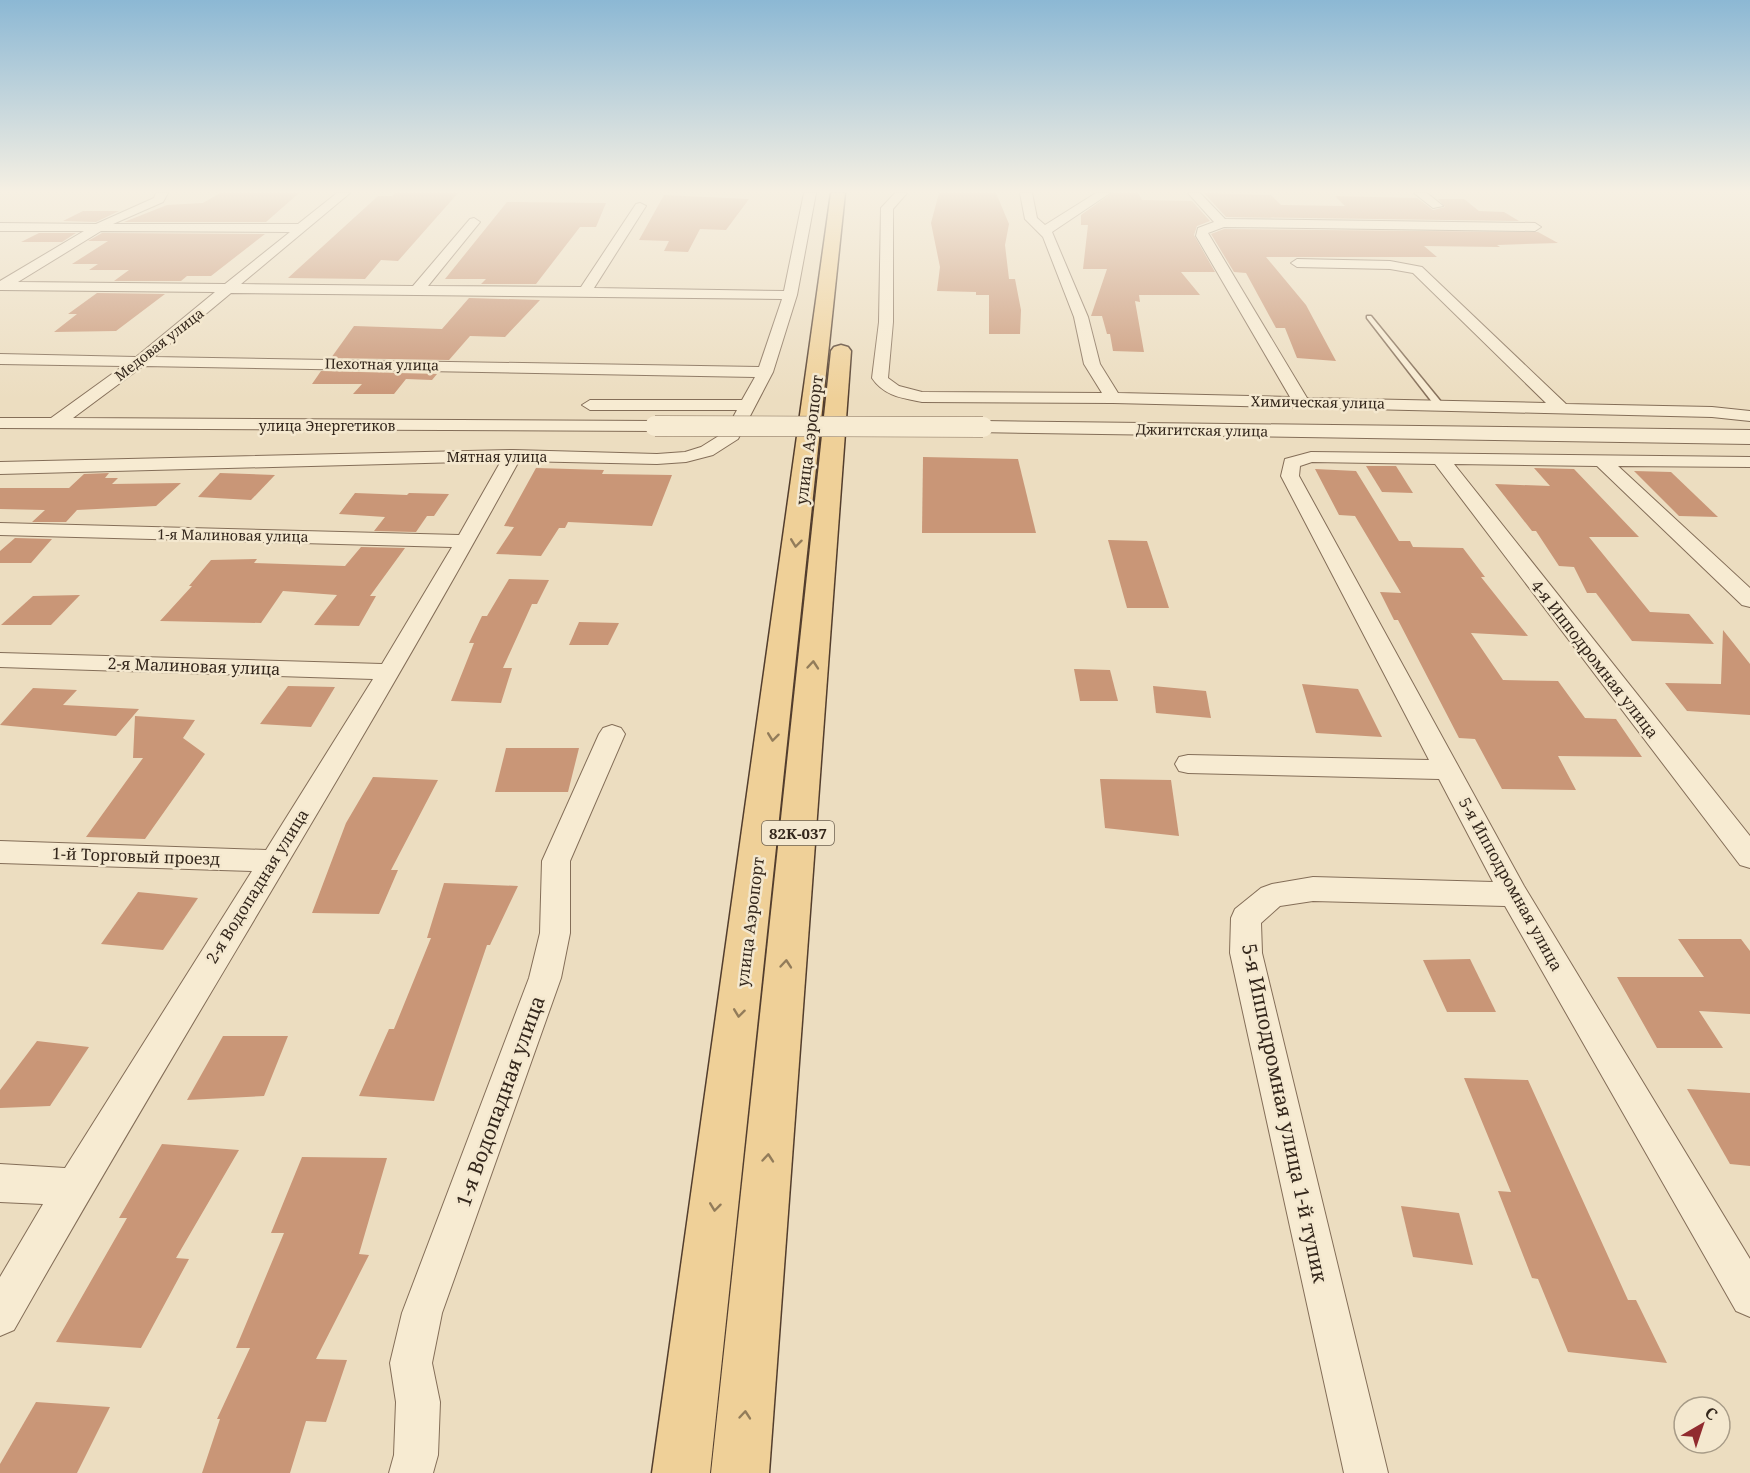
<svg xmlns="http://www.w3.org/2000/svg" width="1750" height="1473" font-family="'Noto Serif',serif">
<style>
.building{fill:#c99677}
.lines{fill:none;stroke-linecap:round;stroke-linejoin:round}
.service-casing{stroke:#846e58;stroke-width:3}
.minor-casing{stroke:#846e58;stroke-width:2}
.tertiary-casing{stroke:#846e58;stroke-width:2}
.primary-casing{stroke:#523d2d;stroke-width:3}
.service{fill:#f7ebd2;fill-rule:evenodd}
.minor{fill:#f7ebd2;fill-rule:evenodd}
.tertiary{fill:#f7ebd2;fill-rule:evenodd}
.primary{fill:#efd098;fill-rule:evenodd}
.tertiary-bridge-casing{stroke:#846e58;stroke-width:21;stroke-linecap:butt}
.tertiary-bridge{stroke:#f7ebd2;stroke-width:20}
.oneway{stroke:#927c5a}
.labels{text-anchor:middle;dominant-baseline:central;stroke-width:5;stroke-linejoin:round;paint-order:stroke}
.far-street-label{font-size:14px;fill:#34271c;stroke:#f4e8cf}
.shield{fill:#f4e8cf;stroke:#6e6152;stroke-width:1.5}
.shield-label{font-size:15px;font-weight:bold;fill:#34271c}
.street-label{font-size:16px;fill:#34271c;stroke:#f4e8cf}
.near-street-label{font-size:20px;fill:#34271c;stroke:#f4e8cf}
</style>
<rect width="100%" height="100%" fill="#ecddc0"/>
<g class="building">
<path d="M220,193H299L266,222H124L167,205L203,203Z"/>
<path d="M395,193H458L398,261L381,260L365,279L288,278L378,196H392Z"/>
<path d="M939,193H996L1009,224L1005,245L1009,279H1015L1021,310L1020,334H989V295H976V292L937,291L940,267L931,223Z"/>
<path d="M1112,193H1138L1142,200L1192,201L1210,221L1197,226L1194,235L1215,272H1181L1200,295H1139L1140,302L1135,301L1144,352L1113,351L1110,334H1107L1102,316H1091L1107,269H1083L1088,225H1081V215Z"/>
<path d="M1204,193L1271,195L1281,205L1345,206L1335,196L1417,198L1433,210L1445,207L1438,199H1464L1479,211L1504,212L1519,221L1226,217Z"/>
<path d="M664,195L749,199L726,230L700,229L688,252L664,251L669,241L639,240Z"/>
<path d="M507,202L606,203L596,227H580L536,284H481L486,279H445Z"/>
<path d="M83,211H119L96,222L63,221Z"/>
<path d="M1224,229L1538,232L1558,243L1497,245L1500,247L1424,246L1437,257H1266L1306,305L1336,361L1297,358L1285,328H1276L1246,273L1234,272L1211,234Z"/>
<path d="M39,233H76L62,242H21Z"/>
<path d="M102,233L265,234L211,276H187L181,281H114L129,270H89L98,264H72L108,241H88Z"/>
<path d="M97,293L165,294L116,331L54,332L77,314H68Z"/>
<path d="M469,298L540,300L505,337L470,336L449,360L331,358L354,326L442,329Z"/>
<path d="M321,371L437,374L432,380L406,379L394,394H353L362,384H312Z"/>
<path d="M923,457L1018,459L1036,533H922Z"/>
<path d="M1366,466H1396L1413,493L1382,492Z"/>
<path d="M536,468L604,470L602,474L672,475L652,526L568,522L565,528H559L541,556L496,554L514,527L504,526Z"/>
<path d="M1534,468L1574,469L1639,537H1589L1650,612L1689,614L1714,644L1632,641L1596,593H1587L1574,567L1559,566L1536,531H1532L1495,484L1550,486Z"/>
<path d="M1315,469L1356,471L1399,541H1410L1413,547L1463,548L1485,577H1481L1528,636L1471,633L1503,680L1558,681L1585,718L1616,719L1642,757L1558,756L1576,790L1502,789L1475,739L1459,738L1398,620H1394L1380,592L1401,593L1355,516L1339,515Z"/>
<path d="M1634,471L1671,472L1718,517L1679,516Z"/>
<path d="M109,473L105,478H118L112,484L181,483L156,506L77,510L66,522H32L45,510L0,509V488H69L84,474Z"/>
<path d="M220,473L275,475L251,500L198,497Z"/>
<path d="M355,493L407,495L409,493L449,494L434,516H427L416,532L374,531L385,517L339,514Z"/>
<path d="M15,538L52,539L31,563H0V551Z"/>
<path d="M1108,540L1147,541L1169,608H1127Z"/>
<path d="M361,547L405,548L370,596H376L359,626L314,625L337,595L283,591L261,623L160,621L192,586H189L211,560L257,559L254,563L345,566Z"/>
<path d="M509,579L549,580L537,604H532L503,668H512L501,703L451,701L474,643H469L482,616H487Z"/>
<path d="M80,595L51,625H1L33,596Z"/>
<path d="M579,622L619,623L608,645H569Z"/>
<path d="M1723,630L1750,664V715L1687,711L1665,683L1721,684Z"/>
<path d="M1074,669L1110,670L1118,701H1080Z"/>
<path d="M1302,684L1358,689L1382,737L1316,733Z"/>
<path d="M288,686L335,687L311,727L260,724Z"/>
<path d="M1153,686L1206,691L1211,718L1156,713Z"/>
<path d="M33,688L77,690L63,705L139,709L116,736L0,725Z"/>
<path d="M135,716L195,720L183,738L205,754L145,839L86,837L143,758H133Z"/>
<path d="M506,748H579L568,792H495Z"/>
<path d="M373,777L438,780L391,870H398L379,914L312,913L346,823Z"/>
<path d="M1100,779L1171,780L1179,836L1105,828Z"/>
<path d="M444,883L518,886L490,945H487L434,1101L359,1096L389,1029H394L431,938H427Z"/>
<path d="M138,892L198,898L163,950L101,944Z"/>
<path d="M1678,939H1741L1750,951V1014L1699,1011L1723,1048H1657L1617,977H1704Z"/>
<path d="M1470,959L1496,1012H1447L1423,960Z"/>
<path d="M223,1036H288L264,1096L187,1100Z"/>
<path d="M37,1041L89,1047L50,1106L0,1108V1090Z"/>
<path d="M1464,1078L1528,1080L1628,1300H1636L1667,1363L1568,1352L1538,1279L1532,1278L1498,1191L1511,1192Z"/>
<path d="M1687,1089L1750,1093V1166L1730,1164Z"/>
<path d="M162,1144L239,1150L176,1258L189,1259L141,1348L56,1342L127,1218H119Z"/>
<path d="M302,1157L387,1158L359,1254L369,1255L316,1359L347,1360L326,1422L306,1421L290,1473H202L220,1419H217L250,1348H236L284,1233H271Z"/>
<path d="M1401,1206L1459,1213L1473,1265L1413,1257Z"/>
<path d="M36,1402L110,1407L77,1473H0V1464Z"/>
</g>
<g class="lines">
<g class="service-casing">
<path id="service" d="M1367,316H1371L1442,403V407H1436L1367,318Z"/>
</g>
<g class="minor-casing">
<g id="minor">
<path d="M156,193H168L163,202L113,224H298L337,193H350L241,284L413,286L470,219L474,218L480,222L428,286L581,287L636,204L640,203L646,206L594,288L784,291L804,193H816L797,295L773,372L738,439L713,455L686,462L657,464L519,461C359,754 179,1038 14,1330L0,1336V1277L43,1204L0,1202V1164L65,1168L252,871L0,863V841L266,850L373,679L0,667V653L382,664L452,547L0,535V523L459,535L501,461L0,474V462L513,450L657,454L685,452L701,447L725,432L737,410H590L582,405L590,400H742L755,377L143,366L73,418L655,421L664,426L655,431L0,428V418H51L123,366L0,364V354L136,357L215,292L0,290V281L84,231H0V223L96,224L154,198ZM101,231L290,232L225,284L18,282ZM231,293L782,299L759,367L154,357Z"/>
<path d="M895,193H907L893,209V322L888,378L899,386L922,392L1102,393L1084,364L1074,317L1043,237L1025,219L1020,193H1032L1037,218L1045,225L1096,193H1110L1052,232L1088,317L1100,364L1118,393L1290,397L1196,236L1198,228L1214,222L1188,193H1200L1225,219L1535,223L1541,227L1535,231L1224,227L1208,233L1307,398L1546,403L1413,273L1390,269L1297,267L1291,263L1297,259L1390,261L1422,267L1566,404L1712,407L1750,411V421L1712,417L1113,403L922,402C902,398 884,396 872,378L879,322L881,208Z"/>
<path d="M1414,193H1427L1443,206L1433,208Z"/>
<path d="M1311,452L1750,457V467L1618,466L1750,588V607L1742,605L1597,466L1454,464L1750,836V868L1740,865L1435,464L1312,462L1300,466L1299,476L1524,886L1750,1259V1317L1736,1311L1505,906L1313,901L1280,906L1261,923L1262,953L1388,1473H1344L1230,953L1231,918L1235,909L1261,888L1272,884L1313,877L1493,882L1439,779L1188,773L1179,771L1175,764L1179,757L1188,755L1429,760L1281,476L1285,459Z"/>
<path d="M612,725L621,728L625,734L570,861V933L561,978L442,1313L432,1363L440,1402L438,1455L433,1473H389L394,1455L396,1402L390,1363L402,1313L529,978L540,933L542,861L599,734L603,728Z"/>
</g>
</g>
<g class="tertiary-casing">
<path id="tertiary" d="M983,421L1750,430V444L975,432L972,427L975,422Z"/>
</g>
<g class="primary-casing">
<g id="primary">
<path d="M831,193H845L710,1473H652Z"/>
<path d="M841,345L848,347L851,351L769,1473H711L831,351L834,347Z"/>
</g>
</g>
<use href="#service" class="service"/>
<use href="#minor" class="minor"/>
<use href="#tertiary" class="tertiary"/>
<use href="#primary" class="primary"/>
<g class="tertiary-bridge-casing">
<path id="tertiary-bridge" d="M655,426L983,427"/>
</g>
<use href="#tertiary-bridge" class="tertiary-bridge"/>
</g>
<defs><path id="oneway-chevron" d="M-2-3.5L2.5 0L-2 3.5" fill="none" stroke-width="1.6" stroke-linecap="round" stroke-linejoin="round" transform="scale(1.5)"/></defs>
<g class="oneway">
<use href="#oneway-chevron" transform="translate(796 543) rotate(97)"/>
<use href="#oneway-chevron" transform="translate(813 665) rotate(-85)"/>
<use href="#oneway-chevron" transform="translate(773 737) rotate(97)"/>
<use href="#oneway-chevron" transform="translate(786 964) rotate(-85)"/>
<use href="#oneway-chevron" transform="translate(739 1013) rotate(97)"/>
<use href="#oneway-chevron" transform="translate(768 1158) rotate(-85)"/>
<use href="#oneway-chevron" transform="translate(715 1207) rotate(97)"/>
<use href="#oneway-chevron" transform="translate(745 1415) rotate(-85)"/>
</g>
<linearGradient id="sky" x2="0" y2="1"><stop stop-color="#8cb8d4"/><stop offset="0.48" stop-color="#f6f0e3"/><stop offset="1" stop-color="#f6f0e3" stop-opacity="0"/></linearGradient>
<rect width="1750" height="399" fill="url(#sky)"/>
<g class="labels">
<g class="far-street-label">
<text transform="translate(159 344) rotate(-38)">Медовая улица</text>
<text transform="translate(382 364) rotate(1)">Пехотная улица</text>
<text transform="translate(1318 402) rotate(1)">Химическая улица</text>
<text x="327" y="425">улица Энергетиков</text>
<text transform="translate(1202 430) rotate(1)">Джигитская улица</text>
<text x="497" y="456">Мятная улица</text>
<text transform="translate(233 535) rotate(1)">1-я Малиновая улица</text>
</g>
<rect class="shield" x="762" y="821" width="72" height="24" rx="4.5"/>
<g class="shield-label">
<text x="798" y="833">82К-037</text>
</g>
<g class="street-label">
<text transform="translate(809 440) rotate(-83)">улица Аэропорт</text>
<text transform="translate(1595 659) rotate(52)">4-я Ипподромная улица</text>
<text transform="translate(194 666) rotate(2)">2-я Малиновая улица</text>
<text transform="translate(136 856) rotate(2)">1-й Торговый проезд</text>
<text transform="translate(1511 884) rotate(61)">5-я Ипподромная улица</text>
<text transform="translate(257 886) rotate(-58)">2-я Водопадная улица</text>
<text transform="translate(750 922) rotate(-83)">улица Аэропорт</text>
</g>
<g class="near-street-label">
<text transform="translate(500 1101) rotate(-70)">1-я Водопадная улица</text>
<text transform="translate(1285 1113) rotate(78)">5-я Ипподромная улица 1-й тупик</text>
</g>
</g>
<g transform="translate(1702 1425) rotate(39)"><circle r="28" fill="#f4e8cf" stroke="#a79b87" stroke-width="1.5"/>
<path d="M0-4.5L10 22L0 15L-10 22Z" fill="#912b2f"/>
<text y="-9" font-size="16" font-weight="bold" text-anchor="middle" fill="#34271c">С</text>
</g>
</svg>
